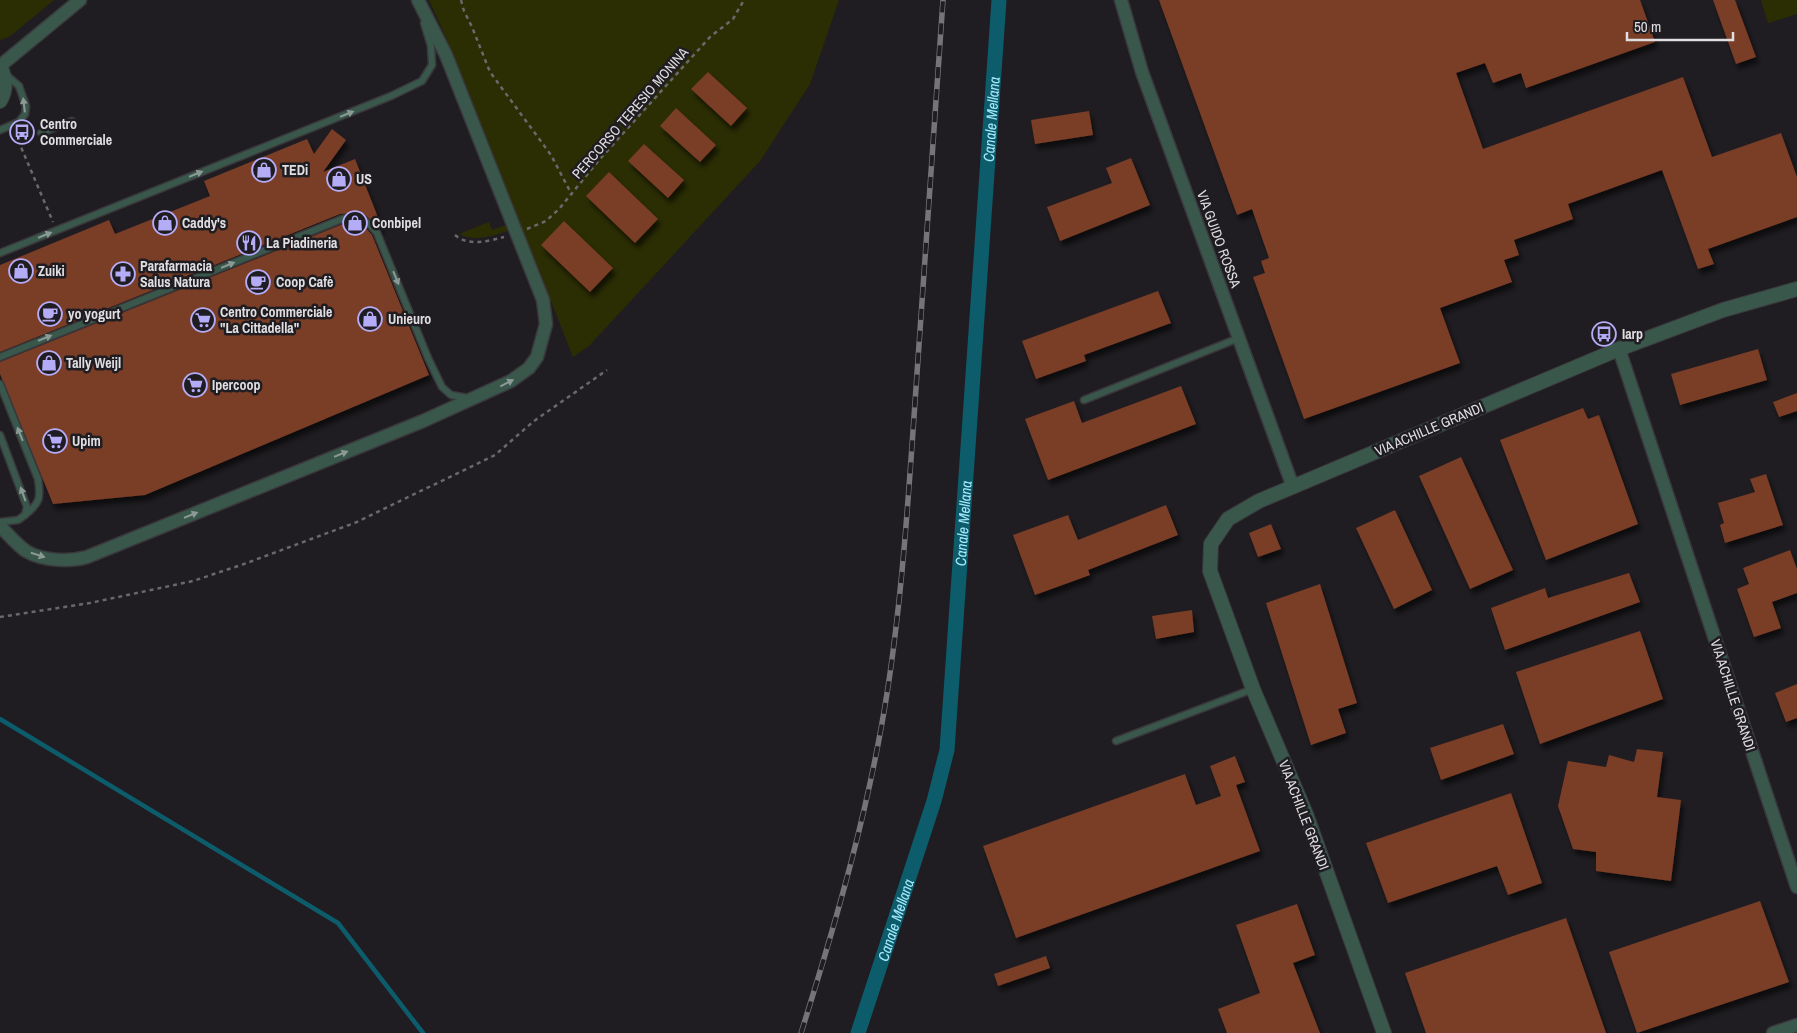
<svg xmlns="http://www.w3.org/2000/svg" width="1797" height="1033" font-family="'Archivo Narrow',sans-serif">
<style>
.green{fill:#2b2e03}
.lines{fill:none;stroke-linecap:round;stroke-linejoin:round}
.stream{stroke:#0d5c6c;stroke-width:4.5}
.canal{stroke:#0d5c6c;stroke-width:15}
.building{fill:#7a3c26;filter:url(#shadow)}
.service-casing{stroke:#3a383c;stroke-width:9}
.minor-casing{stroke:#3a383c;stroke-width:15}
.tertiary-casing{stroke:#3a383c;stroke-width:16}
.path{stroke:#6a686c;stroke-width:2.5;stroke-dasharray:4 4;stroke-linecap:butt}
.service{stroke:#39574b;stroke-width:6}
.minor{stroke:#39574b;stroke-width:12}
.tertiary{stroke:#39574b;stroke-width:14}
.rail-casing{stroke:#767478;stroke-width:5.5}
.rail{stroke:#1f1d21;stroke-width:4;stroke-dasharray:11;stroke-linecap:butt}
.oneway{fill:#8c9a96}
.labels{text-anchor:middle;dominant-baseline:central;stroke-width:5;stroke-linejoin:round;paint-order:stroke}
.street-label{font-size:14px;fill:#e0dee1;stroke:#1f1d21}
.poi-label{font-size:14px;font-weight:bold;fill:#e0dee1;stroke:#1f1d21;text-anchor:start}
.water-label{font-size:15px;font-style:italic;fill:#a4e9fc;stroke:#1f1d21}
</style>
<defs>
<filter id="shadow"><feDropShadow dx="3" dy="5.5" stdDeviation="2.5" flood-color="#0009"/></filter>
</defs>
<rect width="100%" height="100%" fill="#1f1d21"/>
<g class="green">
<path d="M0,0H54L9,37L0,40Z"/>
<path d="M429,0H839L810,84L760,161L589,346L573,357L453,53Z"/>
<path d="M1761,0H1797V14L1768,23Z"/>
<path d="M489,222L492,230L508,224L511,230C494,235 476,243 459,234Z"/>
</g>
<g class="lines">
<path class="stream" d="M0,719L338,923L423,1033"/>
<path class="canal" id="s1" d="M858,1033L934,801L947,750L999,0"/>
</g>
<g class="building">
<path d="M1159,0H1640L1655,42L1526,88L1521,73L1493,83L1485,63L1456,73L1483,149L1683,77L1712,157L1781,133L1797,177V217L1708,249L1714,264L1698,269L1662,170L1568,204L1573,219L1514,240L1519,255L1504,260L1512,282L1440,308L1460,363L1304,419L1253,277L1265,273L1261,261L1269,258L1252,209L1237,215Z"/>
<path d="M1713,0H1735L1756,57L1736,64Z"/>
<path d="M708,72L747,108L731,126L691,89Z"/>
<path d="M676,108L716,145L700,162L660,126Z"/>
<path d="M1089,111L1093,135L1035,144L1031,120Z"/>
<path d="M332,129L346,140L323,172L355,159L383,230L364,214L354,213L340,214L0,352V265L109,220L115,234L210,196L204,181L307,139L314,154Z"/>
<path d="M644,144L684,180L668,198L628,161Z"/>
<path d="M1131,158L1150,205L1060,241L1047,207L1112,183L1106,168Z"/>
<path d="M609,172L658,219L635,243L586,196Z"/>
<path d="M564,221L613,268L590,292L541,245Z"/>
<path d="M354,223L363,225L372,235L429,375L145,495L53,504L0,374V362L343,224Z"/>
<path d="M1158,291L1171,323L1084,355L1086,361L1036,379L1022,341Z"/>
<path d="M1758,349L1767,380L1680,405L1671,374Z"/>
<path d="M1181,386L1196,424L1048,480L1025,419L1074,401L1082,423Z"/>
<path d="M1797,393V411L1779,417L1773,402Z"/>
<path d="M1583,408L1588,419L1599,415L1638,524L1546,560L1500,440Z"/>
<path d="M1461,457L1513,570L1470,589L1419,476Z"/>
<path d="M1766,474L1783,525L1725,543L1720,525L1724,523L1718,503L1755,492L1750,479Z"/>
<path d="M1166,505L1178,535L1088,570L1090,575L1035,595L1013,535L1068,515L1078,540Z"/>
<path d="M1395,510L1432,590L1394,609L1356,528Z"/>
<path d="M1271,524L1281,549L1258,557L1249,533Z"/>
<path d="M1790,550L1797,569V593L1772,602L1781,628L1754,637L1737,589L1749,584L1743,568Z"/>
<path d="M1629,573L1640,602L1505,650L1491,608L1545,588L1548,598Z"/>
<path d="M1320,584L1357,703L1338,709L1346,733L1311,745L1266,603Z"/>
<path d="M1192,610L1194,632L1156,639L1152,616Z"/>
<path d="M1640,631L1663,699L1540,744L1516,672Z"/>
<path d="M1797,684V718L1786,722L1775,693Z"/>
<path d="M1503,724L1514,754L1441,780L1430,748Z"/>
<path d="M1637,749L1663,752L1657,797L1681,800L1671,881L1596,871V852L1573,849L1558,806L1568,761L1606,767L1609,755L1634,762Z"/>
<path d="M1235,756L1245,782L1236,785L1260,851L1016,938L983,846L1185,774L1196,805L1221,796L1210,766Z"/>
<path d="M1511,793L1542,883L1508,895L1497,866L1388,903L1366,843Z"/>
<path d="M1760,901L1789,982L1637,1033L1609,952Z"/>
<path d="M1297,904L1315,955L1293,963L1320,1033H1227L1218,1009L1260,993L1236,925Z"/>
<path d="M1566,918L1606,1033H1426L1405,973Z"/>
<path d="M1046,956L1050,968L998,986L994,974Z"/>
</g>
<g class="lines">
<g class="service-casing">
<g id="service">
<path d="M0,130L19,122L25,114L26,106L19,86L5,74"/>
<path d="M41,133L72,121"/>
<path d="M0,253L391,96L422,81L432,65L431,46L424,23"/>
<path d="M0,357L342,219C361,215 366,219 377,233L428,358L442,387L451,395L468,398"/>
<path d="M0,384L38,479C41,498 40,503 25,515"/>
<path d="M1084,400L1239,338"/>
<path d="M0,435L27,507L25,515L18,520L0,522"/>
<path d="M1116,741L1253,689"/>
</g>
</g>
<g class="minor-casing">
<g id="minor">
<path d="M1121,0L1142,72L1293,487"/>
<path d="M0,66L80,0"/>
<path d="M1619,349L1797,887"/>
<path d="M0,526C8,534 16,544 26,551C42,561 69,562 87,557L423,421L511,381L529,368L537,357L546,324L543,300L446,55L418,0"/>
<path d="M1773,1033L1797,1025"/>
</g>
</g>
<g class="tertiary-casing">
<g id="tertiary">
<path d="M0,66C6,78 7,89 0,101"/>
<path d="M1384,1033L1306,814L1253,689L1210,571L1211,544L1228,519L1259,501L1619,349L1723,310L1797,289"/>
</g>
</g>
<g class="path">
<path d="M461,0L464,11L472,27L490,72L551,155L572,195"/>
<path d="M15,133L53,222"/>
<path d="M527,229L546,221L559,209L600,159L710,37L733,19L744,0"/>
<path d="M455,235C469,247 488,241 504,237"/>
<path d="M0,617L90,603L193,581L244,564L357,522L495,455L534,421L607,370"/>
</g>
<use href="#service" class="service"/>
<use href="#minor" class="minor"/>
<use href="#tertiary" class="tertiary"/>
<g class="rail-casing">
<path id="rail" d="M801,1033C837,919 870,805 888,687C903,588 909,488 916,388C925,259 934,129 943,0"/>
</g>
<use href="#rail" class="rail"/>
</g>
<defs><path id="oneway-solid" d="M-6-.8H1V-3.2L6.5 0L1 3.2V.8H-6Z" transform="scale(1.25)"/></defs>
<g class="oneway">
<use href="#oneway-solid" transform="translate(24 105) rotate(-97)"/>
<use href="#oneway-solid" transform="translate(347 114) rotate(-22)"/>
<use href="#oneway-solid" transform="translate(196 174) rotate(-22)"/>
<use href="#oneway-solid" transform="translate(45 235) rotate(-22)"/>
<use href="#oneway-solid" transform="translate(228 265) rotate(-22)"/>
<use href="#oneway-solid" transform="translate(396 278) rotate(68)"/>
<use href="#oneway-solid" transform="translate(45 338) rotate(-22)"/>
<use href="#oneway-solid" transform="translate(507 383) rotate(-27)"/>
<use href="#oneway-solid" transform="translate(20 434) rotate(-112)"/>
<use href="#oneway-solid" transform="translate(341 454) rotate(-22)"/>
<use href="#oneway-solid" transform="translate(23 494) rotate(-110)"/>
<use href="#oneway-solid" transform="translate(191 515) rotate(-22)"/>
<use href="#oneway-solid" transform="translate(38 555) rotate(18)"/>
</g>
<defs>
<g id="bus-ring" transform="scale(1.25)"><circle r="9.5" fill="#1f1d21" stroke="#b5acf8" stroke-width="1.5"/><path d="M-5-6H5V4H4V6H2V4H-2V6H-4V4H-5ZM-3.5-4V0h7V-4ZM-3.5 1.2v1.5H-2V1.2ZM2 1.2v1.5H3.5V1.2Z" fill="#b5acf8"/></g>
<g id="shop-ring" transform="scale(1.25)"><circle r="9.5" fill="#1f1d21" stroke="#b5acf8" stroke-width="1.5"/><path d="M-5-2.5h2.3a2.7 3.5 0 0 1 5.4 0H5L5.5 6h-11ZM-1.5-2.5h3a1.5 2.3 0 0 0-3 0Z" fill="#b5acf8"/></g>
<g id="restaurant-ring" transform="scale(1.25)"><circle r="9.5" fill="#1f1d21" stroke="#b5acf8" stroke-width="1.5"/><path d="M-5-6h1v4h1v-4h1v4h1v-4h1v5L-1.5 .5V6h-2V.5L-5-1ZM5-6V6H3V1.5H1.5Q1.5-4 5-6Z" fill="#b5acf8"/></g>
<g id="pharmacy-ring" transform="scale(1.25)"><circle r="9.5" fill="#1f1d21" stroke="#b5acf8" stroke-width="1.5"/><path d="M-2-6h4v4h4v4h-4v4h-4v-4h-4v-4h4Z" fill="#b5acf8"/></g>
<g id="cafe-ring" transform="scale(1.25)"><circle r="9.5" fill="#1f1d21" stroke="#b5acf8" stroke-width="1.5"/><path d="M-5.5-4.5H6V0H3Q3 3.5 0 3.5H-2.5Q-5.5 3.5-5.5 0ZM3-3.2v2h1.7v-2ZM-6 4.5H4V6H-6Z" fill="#b5acf8"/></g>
<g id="supermarket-ring" transform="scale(1.25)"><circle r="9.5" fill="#1f1d21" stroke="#b5acf8" stroke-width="1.5"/><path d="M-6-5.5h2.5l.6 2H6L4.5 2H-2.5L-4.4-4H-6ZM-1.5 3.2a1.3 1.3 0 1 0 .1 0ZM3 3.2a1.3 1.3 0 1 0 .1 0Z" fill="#b5acf8"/></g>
</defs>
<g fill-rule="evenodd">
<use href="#bus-ring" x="22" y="132"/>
<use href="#shop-ring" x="264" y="170"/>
<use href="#shop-ring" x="339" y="179"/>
<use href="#shop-ring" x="165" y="223"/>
<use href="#shop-ring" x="355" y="223"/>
<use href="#restaurant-ring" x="249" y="243"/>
<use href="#shop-ring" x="21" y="271"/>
<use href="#pharmacy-ring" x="123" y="274"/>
<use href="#cafe-ring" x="258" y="282"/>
<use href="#cafe-ring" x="50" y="314"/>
<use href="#shop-ring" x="370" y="319"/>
<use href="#supermarket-ring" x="203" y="320"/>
<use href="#bus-ring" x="1604" y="334"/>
<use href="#shop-ring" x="49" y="363"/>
<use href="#supermarket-ring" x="195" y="385"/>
<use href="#supermarket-ring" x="55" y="441"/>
</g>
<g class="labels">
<g class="street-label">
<text transform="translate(630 113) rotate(-49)">PERCORSO TERESIO MONINA</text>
<text transform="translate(1219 239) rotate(70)">VIA GUIDO ROSSA</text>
<text transform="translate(1429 429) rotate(-23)">VIA ACHILLE GRANDI</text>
<text transform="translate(1733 695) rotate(72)">VIA ACHILLE GRANDI</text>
<text transform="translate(1304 815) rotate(69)">VIA ACHILLE GRANDI</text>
</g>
<g class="poi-label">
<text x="40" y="124">Centro<tspan x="40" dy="16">Commerciale</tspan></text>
<text x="282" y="170">TEDi</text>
<text x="356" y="179">US</text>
<text x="182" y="223">Caddy's</text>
<text x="372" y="223">Conbipel</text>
<text x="266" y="243">La Piadineria</text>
<text x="140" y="266">Parafarmacia<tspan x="140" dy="16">Salus Natura</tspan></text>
<text x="38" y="271">Zuiki</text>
<text x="276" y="282">Coop Cafè</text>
<text x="220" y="312">Centro Commerciale<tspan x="220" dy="16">"La Cittadella"</tspan></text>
<text x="68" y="314">yo yogurt</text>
<text x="388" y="319">Unieuro</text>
<text x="1622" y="334">Iarp</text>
<text x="66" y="363">Tally Weijl</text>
<text x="212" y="385">Ipercoop</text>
<text x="72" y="441">Upim</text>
</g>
<g class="water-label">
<text stroke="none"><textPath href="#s1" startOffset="929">Canale Mellana</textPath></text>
<text stroke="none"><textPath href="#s1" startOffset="524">Canale Mellana</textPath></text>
<text stroke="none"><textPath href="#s1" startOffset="119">Canale Mellana</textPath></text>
</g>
</g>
<path d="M1627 32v8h106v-8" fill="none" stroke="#e0dee1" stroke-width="2.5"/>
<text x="1634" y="32" font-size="15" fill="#e0dee1" stroke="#1f1d21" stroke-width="4" paint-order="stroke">50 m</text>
</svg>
